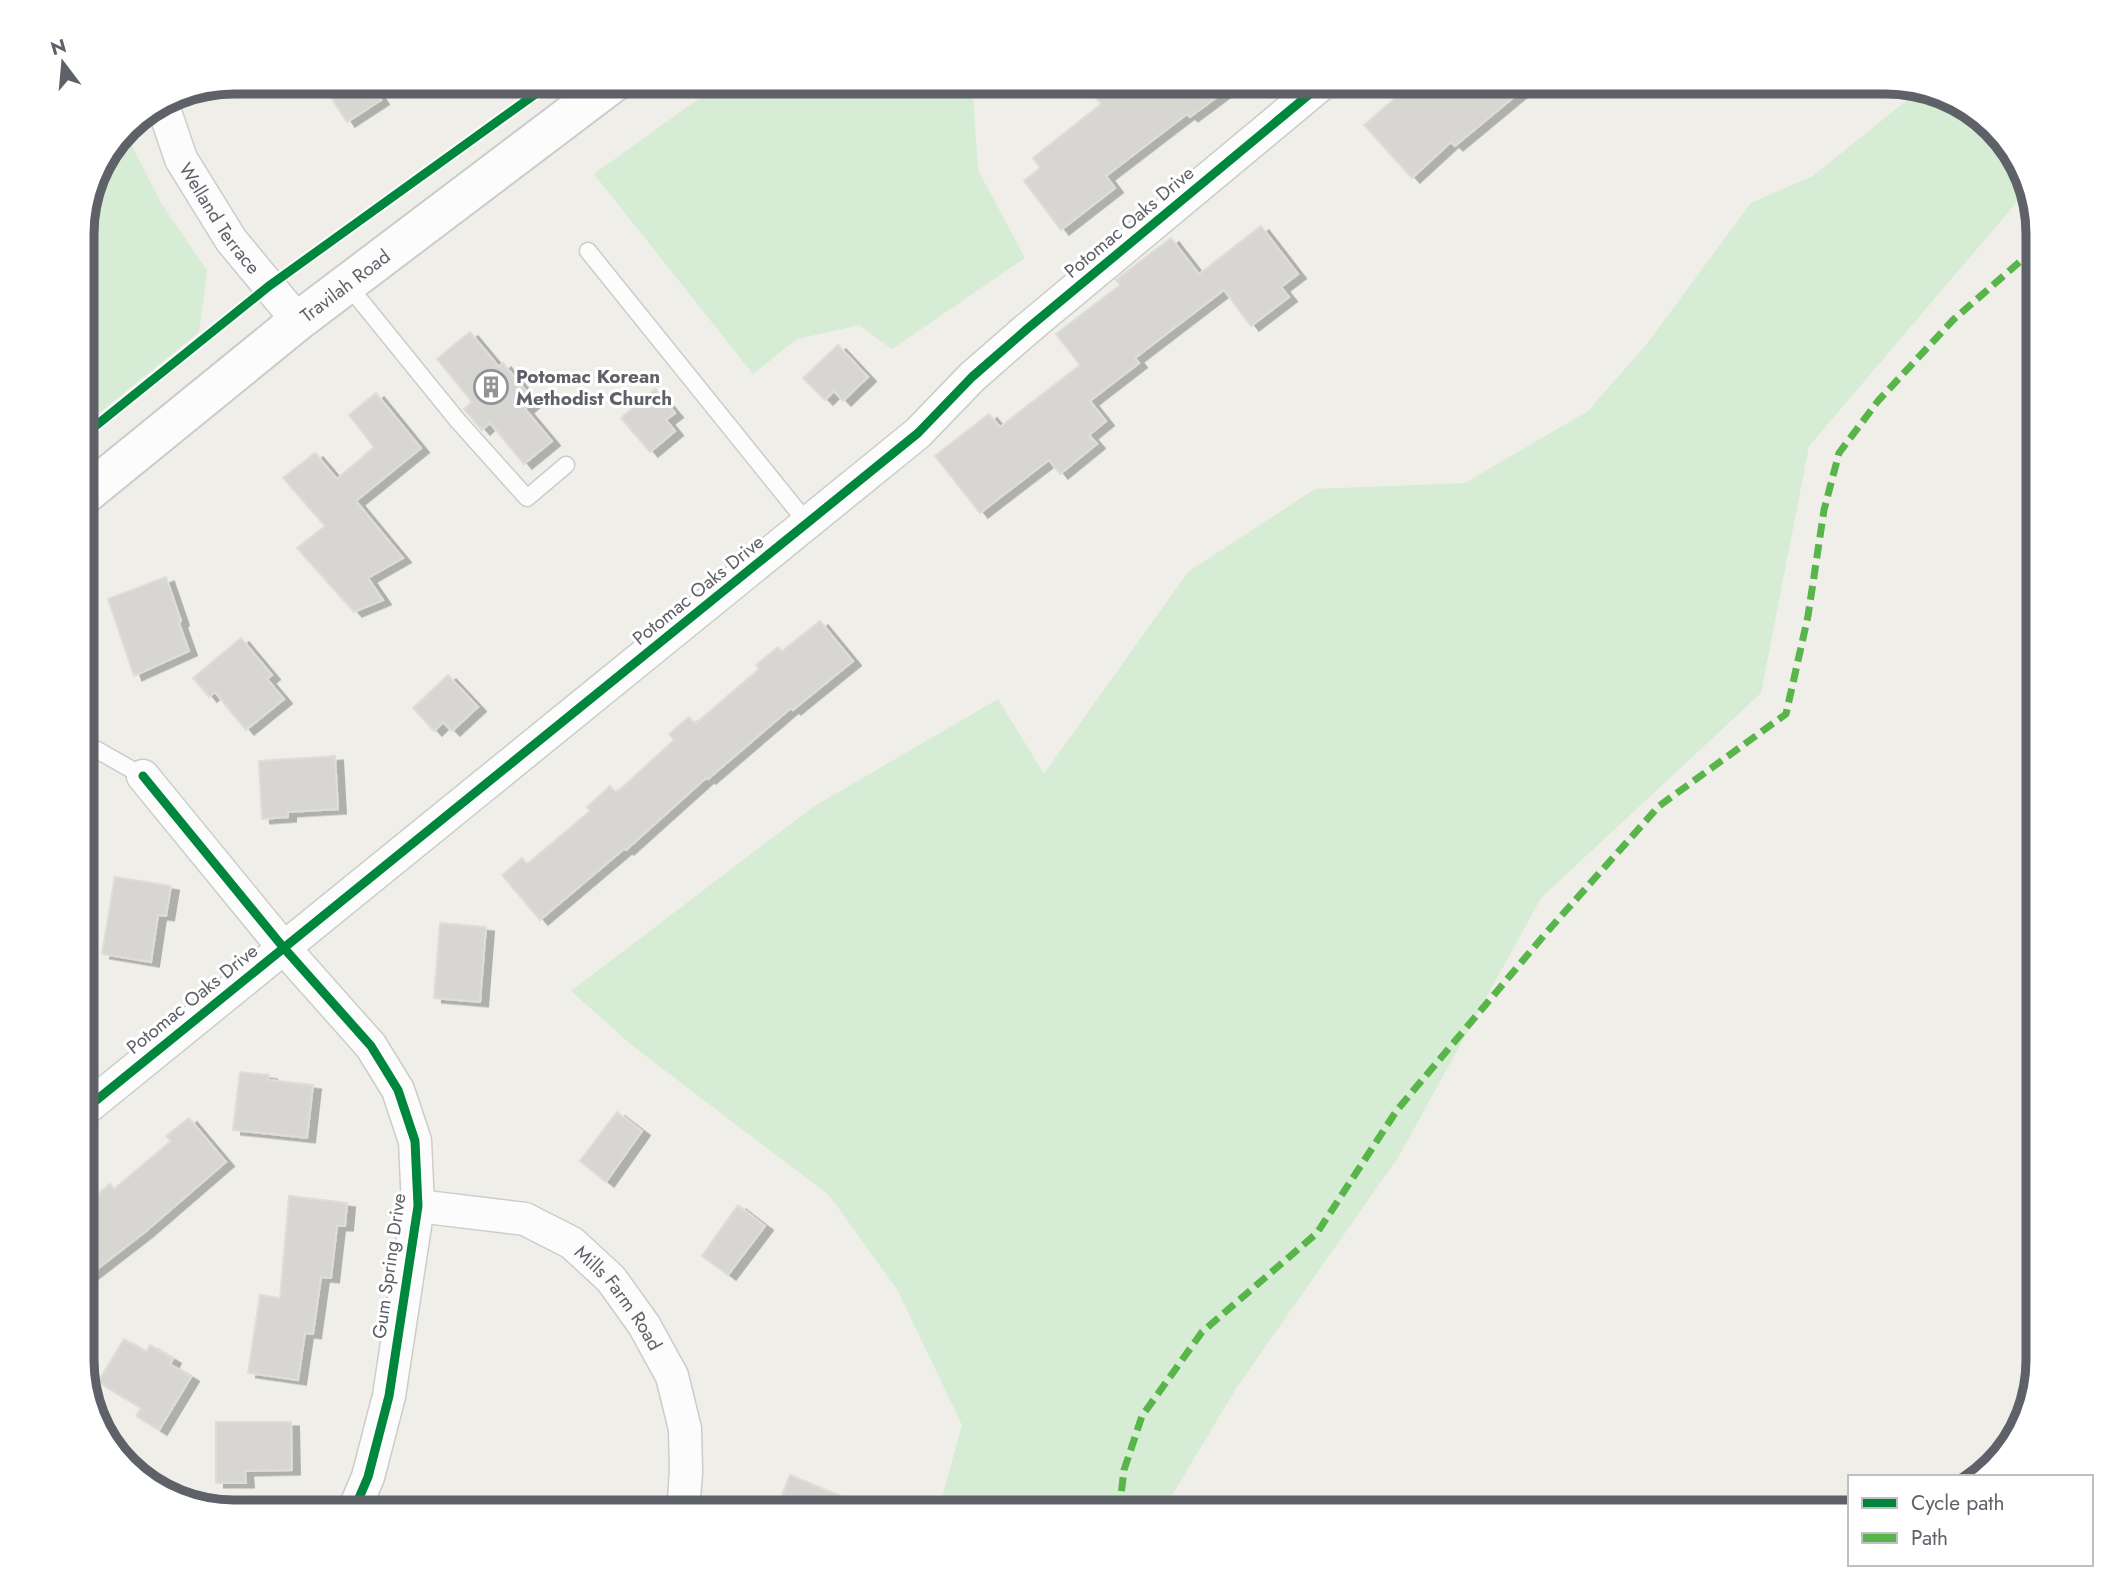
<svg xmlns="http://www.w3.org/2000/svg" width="2121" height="1594" font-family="Jost,sans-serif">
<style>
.green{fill:#d6ecd4}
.building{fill:#d7d6d3;stroke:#deddd8;stroke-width:2;filter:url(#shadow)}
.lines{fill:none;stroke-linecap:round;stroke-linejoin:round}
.service-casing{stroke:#cccccb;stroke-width:19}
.minor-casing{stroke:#cccccb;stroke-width:35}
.secondary-casing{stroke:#cbcbca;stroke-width:42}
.service{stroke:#fdfcfc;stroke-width:16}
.minor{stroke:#fdfcfc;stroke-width:32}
.secondary{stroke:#fdfcfc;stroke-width:38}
.quiet{stroke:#58b549;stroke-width:7;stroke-dasharray:14 7;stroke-linecap:butt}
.cycleway-casing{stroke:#fff;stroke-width:13}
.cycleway{stroke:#00873e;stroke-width:9}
.labels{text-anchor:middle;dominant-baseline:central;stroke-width:6;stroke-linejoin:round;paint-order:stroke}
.street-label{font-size:19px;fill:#5e6268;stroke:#fff}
.poi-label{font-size:19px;font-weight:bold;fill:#5e6268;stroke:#fff;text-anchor:start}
.rim{fill:none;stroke:#5e6268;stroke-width:9}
</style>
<defs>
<filter id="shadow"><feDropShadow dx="8" dy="4.5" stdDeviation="0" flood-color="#0004"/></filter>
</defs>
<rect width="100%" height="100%" fill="#efeee9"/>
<g class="green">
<path d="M722,82H968L973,95L978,170L1025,258L892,349L859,325L797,339L753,374L594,174Z"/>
<path d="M1916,93L1979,114L2023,168L2028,189L1809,446L1761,693L1541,898L1399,1156L1237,1387L1162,1512H938L962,1425L898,1291L829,1195L634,1047L571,991L813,807L998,699L1044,774L1188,572L1315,489L1465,483L1588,411L1646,345L1751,203L1813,176Z"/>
<path d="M125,132L161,203L207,271L199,332L83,426V225L98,168Z"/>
</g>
<g class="building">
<path d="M321,82H369L381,100L347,122Z"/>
<path d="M1108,82H1237L1190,117L1187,114L1106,176L1115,188L1061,230L1024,181L1040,168L1033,158L1101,104L1093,94Z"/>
<path d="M1417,82H1532L1455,146L1451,142L1412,178L1364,125L1401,93L1402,94Z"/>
<path d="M1261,226L1298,274L1281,287L1289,297L1251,326L1224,290L1135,358L1139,363L1090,401L1106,421L1089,435L1097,444L1060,474L1049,460L980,513L935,456L989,414L1000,427L1080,365L1056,334L1120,285L1116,280L1171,238L1199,274Z"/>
<path d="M470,332L499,367L503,363L534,401L525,409L552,441L524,464L490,423L482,430L464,409L472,402L437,359Z"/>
<path d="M838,345L868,377L843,401L834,391L825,400L803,378Z"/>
<path d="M655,389L675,413L666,420L675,431L650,452L621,418Z"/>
<path d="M376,393L421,448L356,501L403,558L368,578L383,600L354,612L297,548L325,526L283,478L315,453L337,479L374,447L349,415Z"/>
<path d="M166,577L181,621L179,623L189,651L134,676L108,599Z"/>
<path d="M820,621L853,661L793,710L791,708L708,779L706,778L626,850L624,849L540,920L502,875L522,858L527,864L590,811L587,807L610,786L616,793L674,740L669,734L689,717L695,724L759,669L756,665L778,647L782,651Z"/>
<path d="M241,638L272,675L267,679L284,699L246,730L215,692L209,697L193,678Z"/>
<path d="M448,675L478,707L452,731L443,722L434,731L413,708Z"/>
<path d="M335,756L338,809L288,812V817L262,819L259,761Z"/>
<path d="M115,877L171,886L166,916L158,915L151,962L102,954Z"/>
<path d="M440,923L486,927L480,1002L434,998Z"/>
<path d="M240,1072L269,1075L268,1080L313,1085L307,1138L233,1130Z"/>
<path d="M617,1112L642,1131L606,1182L580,1161Z"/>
<path d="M189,1118L226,1162L145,1232L83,1280V1216L91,1209L87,1203L110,1184L114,1189L171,1141L166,1136Z"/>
<path d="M289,1196L347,1203L345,1226H337L331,1278L321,1277L313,1334L305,1333L298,1380L248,1373L260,1295L280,1298Z"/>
<path d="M738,1205L765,1226L728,1275L702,1256Z"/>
<path d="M124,1339L146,1352L150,1345L173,1359L170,1364L191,1377L159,1430L136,1416L141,1408L98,1382Z"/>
<path d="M216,1422H291L292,1470L245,1471L246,1483H216Z"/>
<path d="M790,1475L877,1511V1512H792L778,1506Z"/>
</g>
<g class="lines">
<g class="service-casing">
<g id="service">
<path d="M588,251L808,524"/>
<path d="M347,284L458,421L527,498L566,465"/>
<path d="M83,742L143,776"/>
</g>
</g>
<g class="minor-casing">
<g id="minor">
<path id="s1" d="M162,103L181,159L231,240L298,321"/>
<path d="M143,776L283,947L371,1046L398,1090L415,1141L418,1206L389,1396L368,1477L353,1512"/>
<path d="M83,1111L918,433L972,377L1027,329L1324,82"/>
<path id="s2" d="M418,1206L525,1219L572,1243L611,1279L644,1325L672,1376L685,1429L686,1472L683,1512"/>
</g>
</g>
<g class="secondary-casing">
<g id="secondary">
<path id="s3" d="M83,496L298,321L614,82"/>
</g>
</g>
<use href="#service" class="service"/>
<use href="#minor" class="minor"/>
<use href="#secondary" class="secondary"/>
<path class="quiet" d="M1119,1512L1124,1470L1142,1416L1202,1332L1317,1233L1397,1110L1546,933L1659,806L1786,714L1808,616L1824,510L1839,453L1878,401L1953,320L2039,245"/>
<g class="cycleway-casing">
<g id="cycleway">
<path d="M83,436L269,286L552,82"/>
<path d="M143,776L283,947L371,1046L398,1090L415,1141L418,1206L389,1396L368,1477L353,1512"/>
<path d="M83,1111L918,433L972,377L1027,329L1324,82"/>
</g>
</g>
<use href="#cycleway" class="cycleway"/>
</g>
<defs>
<g id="building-ring" transform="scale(1.75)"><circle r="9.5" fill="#fff" stroke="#919395" stroke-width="1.5"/><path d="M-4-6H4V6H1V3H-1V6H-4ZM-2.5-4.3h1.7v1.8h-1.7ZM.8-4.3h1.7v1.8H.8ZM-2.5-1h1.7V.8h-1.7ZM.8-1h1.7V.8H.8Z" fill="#919395"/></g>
</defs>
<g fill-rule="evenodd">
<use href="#building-ring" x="491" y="387"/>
</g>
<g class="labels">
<g class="street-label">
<text stroke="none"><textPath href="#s1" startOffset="130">Welland Terrace</textPath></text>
<text transform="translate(1129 222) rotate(-40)">Potomac Oaks Drive</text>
<text stroke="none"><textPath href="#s3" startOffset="336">Travilah Road</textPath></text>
<text transform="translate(698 590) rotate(-39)">Potomac Oaks Drive</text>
<text transform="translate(192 999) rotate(-39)">Potomac Oaks Drive</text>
<text transform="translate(389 1266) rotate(-82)">Gum Spring Drive</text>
<text stroke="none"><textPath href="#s2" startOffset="233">Mills Farm Road</textPath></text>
</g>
<g class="poi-label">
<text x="516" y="376">Potomac Korean<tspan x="516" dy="22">Methodist Church</tspan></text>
</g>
</g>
<path d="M0 0H2121V1594H0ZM234 94H1886A140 140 0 0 1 2026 234V1360A140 140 0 0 1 1886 1500H234A140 140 0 0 1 94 1360V234A140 140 0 0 1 234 94Z" fill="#fff" fill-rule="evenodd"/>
<path class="rim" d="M234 94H1886A140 140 0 0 1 2026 234V1360A140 140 0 0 1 1886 1500H234A140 140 0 0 1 94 1360V234A140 140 0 0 1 234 94Z"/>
<rect x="1848" y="1475" width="245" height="91" fill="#ffffff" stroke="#bfc0c3" stroke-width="2"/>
<rect x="1862" y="1498" width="35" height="10" fill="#00873e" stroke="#bfc0c3" stroke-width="2"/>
<text x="1911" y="1510" font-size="21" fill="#5e6268">Cycle path</text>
<rect x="1862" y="1533" width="35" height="10" fill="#58b549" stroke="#bfc0c3" stroke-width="2"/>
<text x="1911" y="1545" font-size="21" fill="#5e6268">Path</text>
<g transform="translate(63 63) rotate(344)" stroke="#ffffff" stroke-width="5" paint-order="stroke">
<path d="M0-5L12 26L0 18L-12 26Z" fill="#5e6268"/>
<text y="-10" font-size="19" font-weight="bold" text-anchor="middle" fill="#5e6268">N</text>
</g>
</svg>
